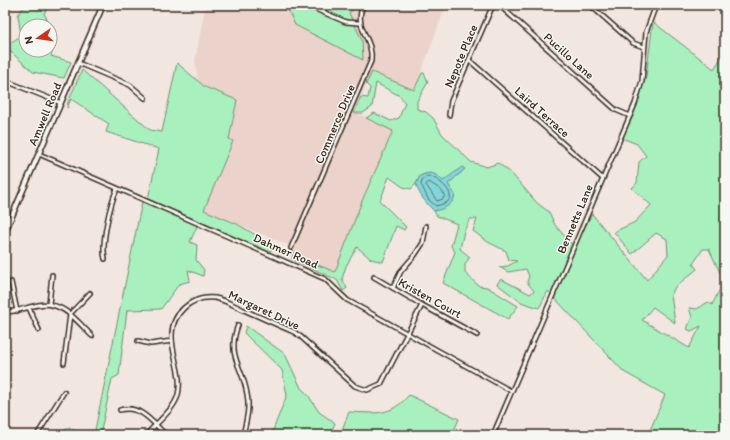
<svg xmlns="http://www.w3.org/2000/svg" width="730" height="440" font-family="Itim,sans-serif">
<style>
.built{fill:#ebd2ca}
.green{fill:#a8f1bf;stroke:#728e6e;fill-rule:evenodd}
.water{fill:#84d5da;stroke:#67918f}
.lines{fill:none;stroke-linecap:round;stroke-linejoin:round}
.shore{stroke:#586e69;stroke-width:1}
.street-casing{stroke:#3b2a1e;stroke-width:6}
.secondary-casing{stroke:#3b2a1e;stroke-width:7}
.street{stroke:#f6f6f2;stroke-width:3}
.secondary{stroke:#f6f6f2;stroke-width:4}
.labels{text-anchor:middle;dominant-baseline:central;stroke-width:3;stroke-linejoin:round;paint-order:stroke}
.street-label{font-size:12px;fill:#3b2a1e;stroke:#f6f6f2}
</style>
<rect width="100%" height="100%" fill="#f1e6e0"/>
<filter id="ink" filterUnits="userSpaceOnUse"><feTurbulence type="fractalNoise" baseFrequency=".025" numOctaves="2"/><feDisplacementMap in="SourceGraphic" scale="8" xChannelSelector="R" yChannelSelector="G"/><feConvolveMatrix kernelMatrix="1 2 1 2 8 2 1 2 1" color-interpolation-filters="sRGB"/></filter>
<g filter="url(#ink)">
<path class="built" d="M197,5H446L414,91L372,72L354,112L393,130L362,201L335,273L298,257L288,245L204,210L233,141L229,139L237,100L205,87L199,84L195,61L205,8Z"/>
<g class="green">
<path d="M25,5H51L44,13L50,26H26V50H50V26L56,41L51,56L71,62L64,78L33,72L11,52L5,55V46L21,36L18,15Z"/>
<path d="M286,5H358L349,13L362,40L363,60L295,25Z"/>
<path d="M653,22L714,69L725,52V435H648L665,395L624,372L548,291L539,308L521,302L497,284L501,279L530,294L534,291L527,282L529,276L526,269L508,272L499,267L508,266L517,261L509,260L506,251L488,242L473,231L477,219H470L464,231L460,249L470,257L465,264V273L479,286L487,287L518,306L508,319L443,283L455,252L451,246L457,224L437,216L434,211L453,201L455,195L448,184L465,169L443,181C435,173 430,171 420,176L416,184L411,189L403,187L389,177L380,201L406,227L404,230L396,226L383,262L371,259L357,247L346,266L342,279L347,288L343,291L337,280L292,259L293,251L298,257L335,272L362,201L393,131L366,118L374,113L391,121L399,118L405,103L400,96L376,83L372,107L363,113H354L361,97L368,98L370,88L366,84L372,72L414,90L422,73H424L428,82L417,101V109L426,112L433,118L442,134L471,162L487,167L498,163L511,173L537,203L549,212L555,225L574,247L592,214L647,280L668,255L667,239L656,233L632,254L614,232L635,222L651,205L632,188L637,183L639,162L646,156L637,144L622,138L633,116L646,77ZM703,249H709L724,281L712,305L708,302L697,309L689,308L692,317L687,329L691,331L701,326L689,348L642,320L653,307L675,323L671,295L675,287L697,269L693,264Z"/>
<path d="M177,63L205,87L237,100L229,139L233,141L204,210L237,224L276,247L268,252L199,222L190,242L197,245L196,260L204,270L203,276L188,270L190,281L179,284L161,309L127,310L119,375L112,379L100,435H94L143,197L148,199L159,149L106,132L109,124L71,99L67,108L68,102L82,70L150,130L162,132Z"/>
<path d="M246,326L285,354L301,388L308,395L319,412L335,423L330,435H271L287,395L282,370L244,333Z"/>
<path d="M409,395L459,419L452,435H340L349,412C376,413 390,417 409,395Z"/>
<path d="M69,427L83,435H58Z"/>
</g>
<path class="water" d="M462,167L465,169L448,184L455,195C452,206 444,209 434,211C426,203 419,195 416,184L420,176C431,171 435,173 443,181Z"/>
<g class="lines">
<g class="shore">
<path d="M428,176C437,178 452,189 450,199L446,203L436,206L428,199L421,184L423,179Z"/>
<path d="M429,182L440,189L445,195L443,199L437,201L426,185Z"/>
</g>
<g class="street-casing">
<g id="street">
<path d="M306,5L346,22L359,23"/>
<path d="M499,5L616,110L630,116"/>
<path d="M590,5L633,43L644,47"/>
<path d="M5,6L6,5"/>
<path d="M469,60L602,178"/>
<path d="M78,63L130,85L145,98"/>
<path d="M5,79L11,83L61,103"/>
<path d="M449,115L451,101L493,5"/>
<path d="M39,154L325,279L347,300L511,391"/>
<path d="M5,216L11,219"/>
<path d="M291,248L371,61C374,38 353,29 363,5"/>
<path d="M105,259C101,243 110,204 117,189"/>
<path d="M374,277L422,305L477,335"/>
<path d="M11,282L17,311"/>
<path d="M393,288L401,271L415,255L423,243L426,226"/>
<path d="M49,304L52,275"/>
<path d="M29,308L39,330"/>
<path d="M5,312C17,312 27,307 38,305C62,300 77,321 92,336"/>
<path d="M238,325C226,357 243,366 247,394C250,408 246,422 243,435"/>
<path d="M138,341L151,344L172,341"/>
<path d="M64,363L70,314L90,293"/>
<path d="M120,410C140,404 153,423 166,435"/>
<path d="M37,435L64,392"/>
<path d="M146,435C156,423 174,410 178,395C183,375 172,357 172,337C171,314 191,295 215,298C225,300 235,306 244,310C260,317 277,325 294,332L300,336L355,386L367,390L381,384L422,305"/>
<path d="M493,435L635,104L642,81L646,32L656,5"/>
</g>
</g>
<g class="secondary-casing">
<path id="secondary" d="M5,232L103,5"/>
</g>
<use href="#street" class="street"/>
<use href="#secondary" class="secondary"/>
</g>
</g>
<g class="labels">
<g class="street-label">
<text transform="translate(461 56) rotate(-67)">Nepote Place</text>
<text transform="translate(569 56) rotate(42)">Pucillo Lane</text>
<text transform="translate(542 112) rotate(42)">Laird Terrace</text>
<text transform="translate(45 114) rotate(-67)">Amwell Road</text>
<text transform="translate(335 124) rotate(-67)">Commerce Drive</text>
<text transform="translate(575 219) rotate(-67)">Bennetts Lane</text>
<text transform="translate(286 251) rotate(24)">Dahmer Road</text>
<text transform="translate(430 298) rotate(29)">Kristen Court</text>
<text transform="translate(264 310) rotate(25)">Margaret Drive</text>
</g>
</g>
<rect width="730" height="440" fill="none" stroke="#f6f6f2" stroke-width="20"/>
<rect x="10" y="10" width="710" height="420" fill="none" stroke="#3b2a1e" stroke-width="1.5" filter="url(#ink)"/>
<g transform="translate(38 38) rotate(257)"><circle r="19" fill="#f6f6f2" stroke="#aba49d"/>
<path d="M0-3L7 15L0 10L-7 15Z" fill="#c8321e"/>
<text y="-6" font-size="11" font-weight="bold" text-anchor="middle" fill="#3b2a1e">N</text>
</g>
</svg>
